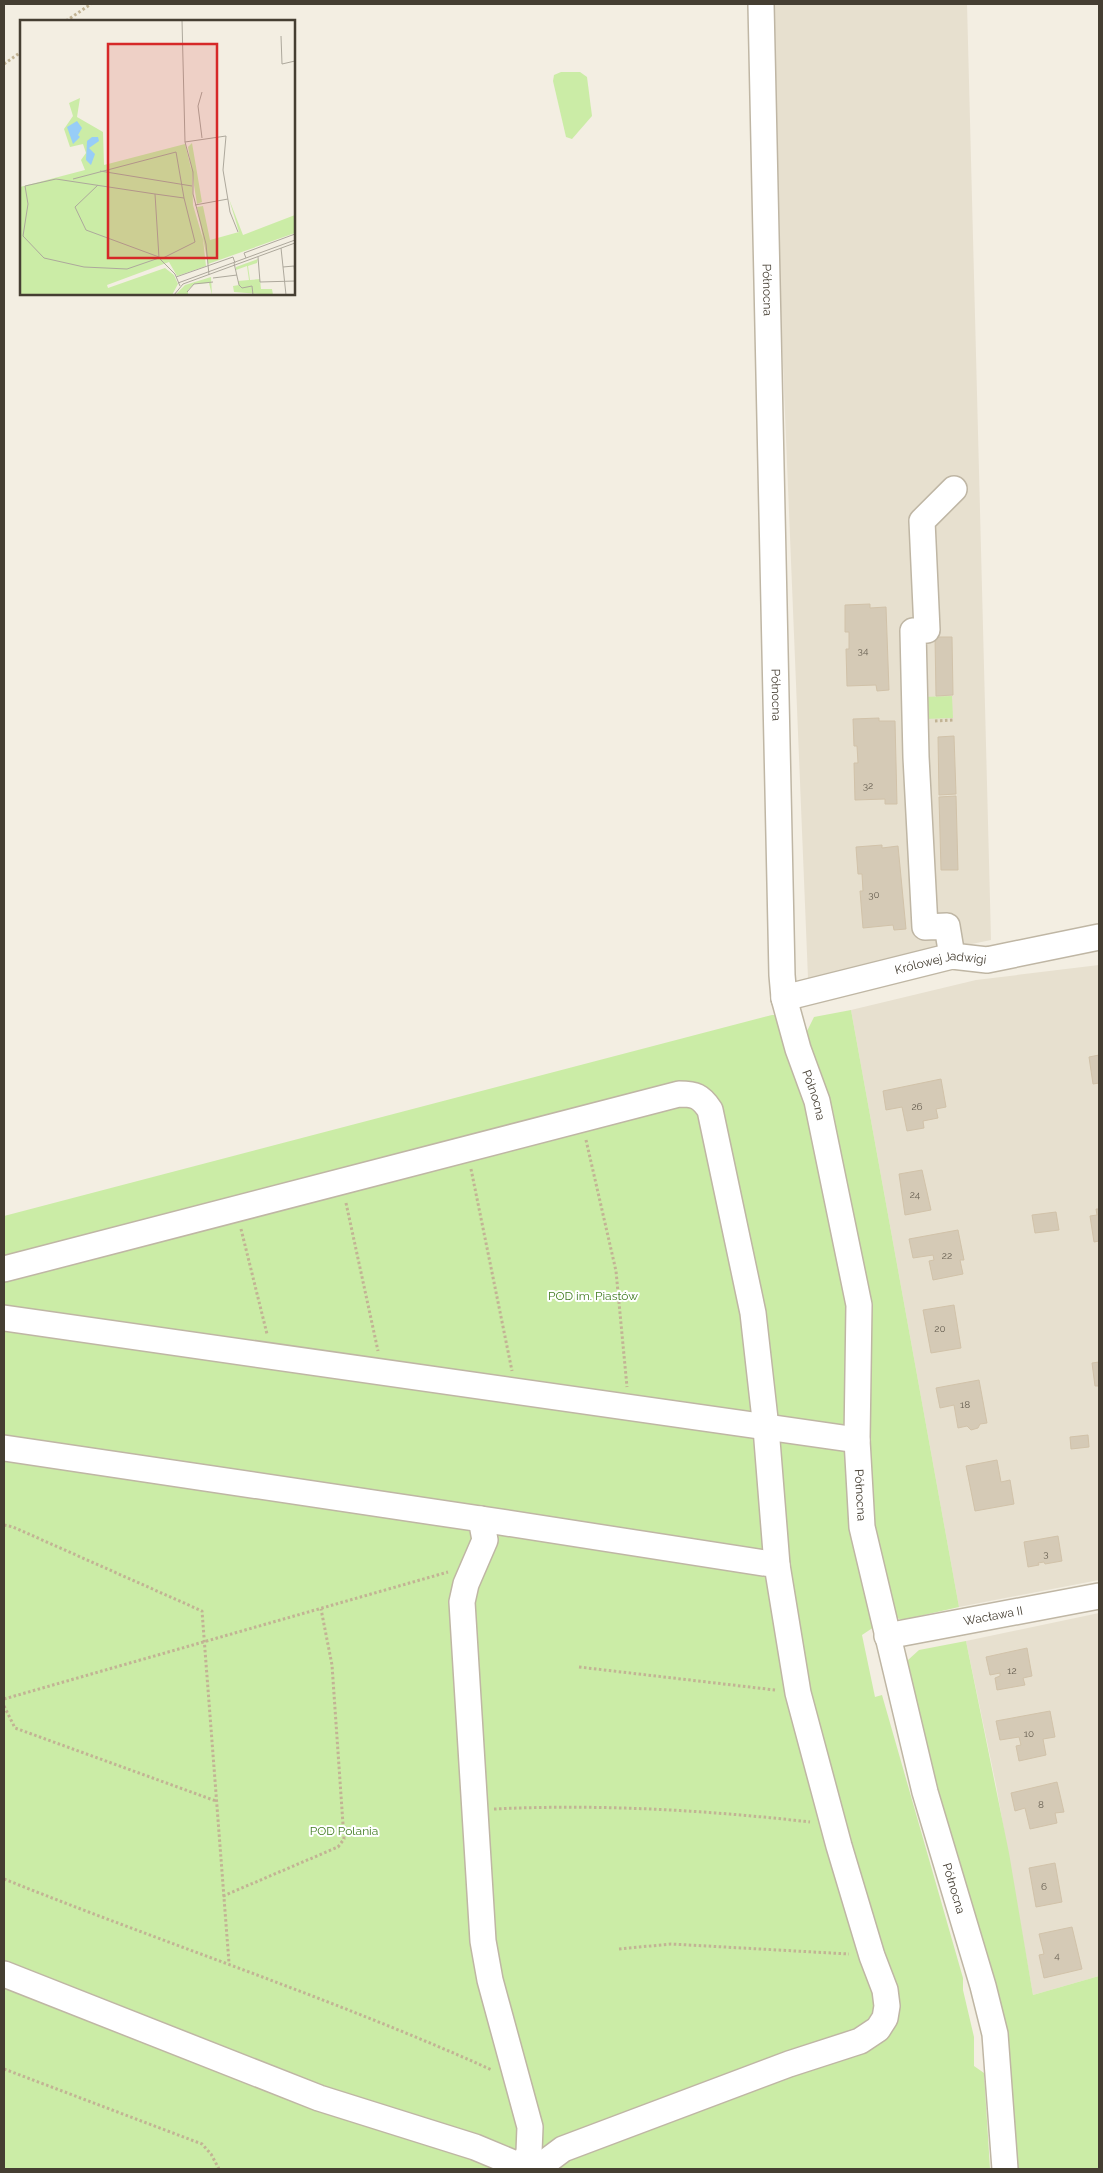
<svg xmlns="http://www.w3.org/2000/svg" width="1103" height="2173" font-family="Raleway,sans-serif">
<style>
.residential{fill:#e7e0cf}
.green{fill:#cbeca6}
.building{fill:#d5cab6;stroke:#d1c2a9}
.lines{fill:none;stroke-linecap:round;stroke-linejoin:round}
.minor-casing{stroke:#bfb6a4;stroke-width:28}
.path{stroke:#c2b394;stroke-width:3;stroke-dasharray:2.5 2.5;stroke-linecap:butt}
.minor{stroke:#fff;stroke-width:25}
.labels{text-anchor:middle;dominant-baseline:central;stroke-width:4;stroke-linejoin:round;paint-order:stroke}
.number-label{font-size:10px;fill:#696153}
.street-label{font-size:12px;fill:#453e32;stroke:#fff}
.park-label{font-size:12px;fill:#417b21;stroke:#fff}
.inset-road{fill:none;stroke:#ada89c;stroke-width:1}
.view{fill:#d62828;fill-opacity:0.15;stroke:#d62828;stroke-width:2.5}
.inset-edge{fill:none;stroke:#453e32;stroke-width:2.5}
</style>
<rect width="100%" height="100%" fill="#f3eee2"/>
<g class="residential">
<path d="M772,4H967L991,940L808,978L775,168Z"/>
<path d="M1099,965V1580L959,1607L851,1010L976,980Z"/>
<path d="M1099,1613V1976L1033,1995L996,1785L966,1641Z"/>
</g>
<g class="green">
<path d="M561,72H580L587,77L592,116L572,139L566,137L553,81L554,75Z"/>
<path d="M952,696L953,718L924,719L923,697Z"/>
<path d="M851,1010L959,1607L902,1620L892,1616L871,1520L867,1440L869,1300L833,1111L808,1048L807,1031L814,1017Z"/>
<path d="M772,1015H781L807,1095L850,1301L848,1449L874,1627L862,1635L875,1697L882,1695L963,1978V1990L974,2037V2066L984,2073L990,2169H4V1216Z"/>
<path d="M966,1641L1009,1853L1033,1995L1099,1976V2169H1015L905,1675L908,1660L919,1650Z"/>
</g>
<g class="building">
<path d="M870,604V608L886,607L889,690L877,691L876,685L847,686L846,649H849V632H845V605Z"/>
<path d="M935,637H952L953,695L936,696Z"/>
<path d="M879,718V721H895L897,804H885V799L855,800L854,763H858L857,746H854L853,719Z"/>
<path d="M954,736L956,794L939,795L938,737Z"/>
<path d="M956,796L958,870H941L939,797Z"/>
<path d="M882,845V848L898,846L906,929L894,930L893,925L863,928L860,891H863L862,874H858L856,847Z"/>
<path d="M1099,1055V1083L1093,1084L1089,1057Z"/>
<path d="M941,1079L946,1107L936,1109L938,1118L923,1121L924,1128L907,1131L902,1107L886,1110L883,1091Z"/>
<path d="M922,1170L931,1210L905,1215L899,1174Z"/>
<path d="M1096,1209H1099V1241L1094,1242L1090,1216L1097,1215Z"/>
<path d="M1056,1212L1059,1230L1035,1233L1032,1215Z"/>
<path d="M958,1230L964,1260H960L963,1274L933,1280L929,1261L934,1260L933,1255L913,1258L909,1239Z"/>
<path d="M954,1305L961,1348L931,1353L923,1310Z"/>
<path d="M1099,1362V1386H1095L1092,1363Z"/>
<path d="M979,1380L987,1423L980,1424L978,1428L971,1430L967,1426L958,1428L954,1405L940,1408L936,1388Z"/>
<path d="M1088,1435L1089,1447L1071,1449L1070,1437Z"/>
<path d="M997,1460L1001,1482L1010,1480L1014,1504L975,1511L966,1466Z"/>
<path d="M1058,1536L1062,1561L1045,1564L1044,1562L1038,1563L1039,1565L1028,1567L1024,1542Z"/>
<path d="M1027,1648L1032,1676L1023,1678L1025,1685L997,1690L995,1678L1000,1676V1673L990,1675L986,1657Z"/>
<path d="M1050,1711L1055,1737L1043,1739L1046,1755L1019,1761L1016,1746L1021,1745L1019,1737L1000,1740L996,1721Z"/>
<path d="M1057,1782L1064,1812L1055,1813L1057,1823L1030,1829L1025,1808L1015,1811L1011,1793Z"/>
<path d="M1055,1863L1062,1902L1036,1907L1029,1868Z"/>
<path d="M1072,1927L1082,1969L1044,1978L1039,1955L1044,1954L1039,1934Z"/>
</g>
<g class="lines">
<g class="minor-casing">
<g id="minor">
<path id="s1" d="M761,4L782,975L784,998L798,1049L817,1101L859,1305L857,1440L862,1527L925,1792L983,1986L995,2034L1005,2169"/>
<path d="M952,956L947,926L925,927L916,757L913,631L927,630L922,521L954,489"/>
<path id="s2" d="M784,998L952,956L987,960L1099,937"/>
<path d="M4,1269L679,1094C695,1094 701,1096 710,1110L753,1313L766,1428L777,1565"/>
<path d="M4,1318L857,1440"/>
<path d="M4,1448L481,1519L485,1540L466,1584L462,1602L483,1941L490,1980L530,2127L529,2152L523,2167"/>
<path d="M481,1519L777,1565L798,1693L839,1846L872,1956L885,1990L887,2006L885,2018L878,2029L860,2041L789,2064L563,2149L547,2161L542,2169"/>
<path id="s3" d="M887,1636L1099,1596"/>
<path d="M4,1974L319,2098L475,2147L523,2167L524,2169"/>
</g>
</g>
<g class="path">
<path d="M66,21L91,4"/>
<path d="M4,64L21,52"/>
<path d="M935,721L953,720"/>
<path d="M586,1140L616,1271L627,1387"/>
<path d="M471,1169L512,1371"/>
<path d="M346,1203L378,1351"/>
<path d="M241,1229L267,1334"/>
<path d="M4,1525L13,1527L202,1611L229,1963"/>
<path d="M579,1667L775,1690"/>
<path d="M4,1699L448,1572"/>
<path d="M4,1706L15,1728L216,1801"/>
<path d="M494,1809C600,1804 705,1810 810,1822"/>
<path d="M4,1879C166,1944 332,1998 492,2070"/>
<path d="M223,1896L338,1847L344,1839L332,1665L321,1609"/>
<path d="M619,1949L671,1944L849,1954"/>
<path d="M4,2069L202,2144L211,2154L219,2169"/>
</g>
<use href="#minor" class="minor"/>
</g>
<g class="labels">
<g class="number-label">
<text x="863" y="650">34</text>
<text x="868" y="785">32</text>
<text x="874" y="894">30</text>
<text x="917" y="1106">26</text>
<text x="915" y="1194">24</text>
<text x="947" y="1255">22</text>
<text x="940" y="1328">20</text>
<text x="965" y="1404">18</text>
<text x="1046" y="1553">3</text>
<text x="1012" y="1670">12</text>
<text x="1029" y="1733">10</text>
<text x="1041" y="1804">8</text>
<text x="1044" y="1886">6</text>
<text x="1057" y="1955">4</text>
</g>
<g class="street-label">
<text stroke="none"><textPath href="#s1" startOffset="286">Północna</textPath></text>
<text stroke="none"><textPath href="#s1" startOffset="691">Północna</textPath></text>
<text stroke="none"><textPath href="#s2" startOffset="161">Królowej Jadwigi</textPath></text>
<text stroke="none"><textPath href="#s1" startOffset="1096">Północna</textPath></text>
<text stroke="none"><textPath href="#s1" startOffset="1501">Północna</textPath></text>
<text stroke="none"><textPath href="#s3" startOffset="108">Wacława II</textPath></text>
<text stroke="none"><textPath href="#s1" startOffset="1906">Północna</textPath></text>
</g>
<g class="park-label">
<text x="593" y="1296">POD im. Piastów</text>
<text x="344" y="1831">POD Polania</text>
</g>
</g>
<g transform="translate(20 20)">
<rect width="275" height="275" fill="#f3eee2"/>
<path d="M60,78L57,97L83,112L84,145L165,124L172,152L173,185L183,219L186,246L157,256L149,242L87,265L88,268L145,248L154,255L158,264L152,275H0V167L65,150L61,140L66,133L63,124L50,127L44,109L53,96L49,83ZM172,123L182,182L177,184L168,127ZM209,179L223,215L275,195V213L188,244L177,187L183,186L190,220L219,212ZM238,239L237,243L228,246L230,260L240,259L241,269H252L253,275L214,272L213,266L219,265L218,261L229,260L227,246L216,250V247ZM191,257L192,275L189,263L174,264L168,270V275H155L165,265Z" fill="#cbeca6"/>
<path d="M57,101L62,108L58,115L60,117L53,124L47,107ZM72,117H78L79,121L69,128L75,134L71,145L66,140L67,121Z" fill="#97cdf7"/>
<path class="inset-road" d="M162,0L165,122L173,152V174L186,224L189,255M261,16L262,44L275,41M182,118L178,86L182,72M165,122L206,116L203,150L210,192L218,212M80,151L172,166M53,159L156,132L164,178M78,165L55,187L66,210L139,237M135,174L164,178L175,222L141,239M175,185L208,179M261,228L266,275M238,237L240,262L275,261M139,238L107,249L64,247L24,238L3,216L8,184L5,166L36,159L135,174L139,238L155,254L160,266M226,238L224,233L275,214M214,243L219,265L222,268L232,266L233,275M263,247L274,246L275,255M156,257L213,237L215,243M193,258L217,255M158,263L275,220M167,272L174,264L193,262M154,275L163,264L275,223"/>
<path class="view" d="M88,24H197V238H88Z"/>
<rect width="275" height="275" class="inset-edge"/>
</g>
<rect width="1103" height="2173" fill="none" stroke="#453e32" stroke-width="10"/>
</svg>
